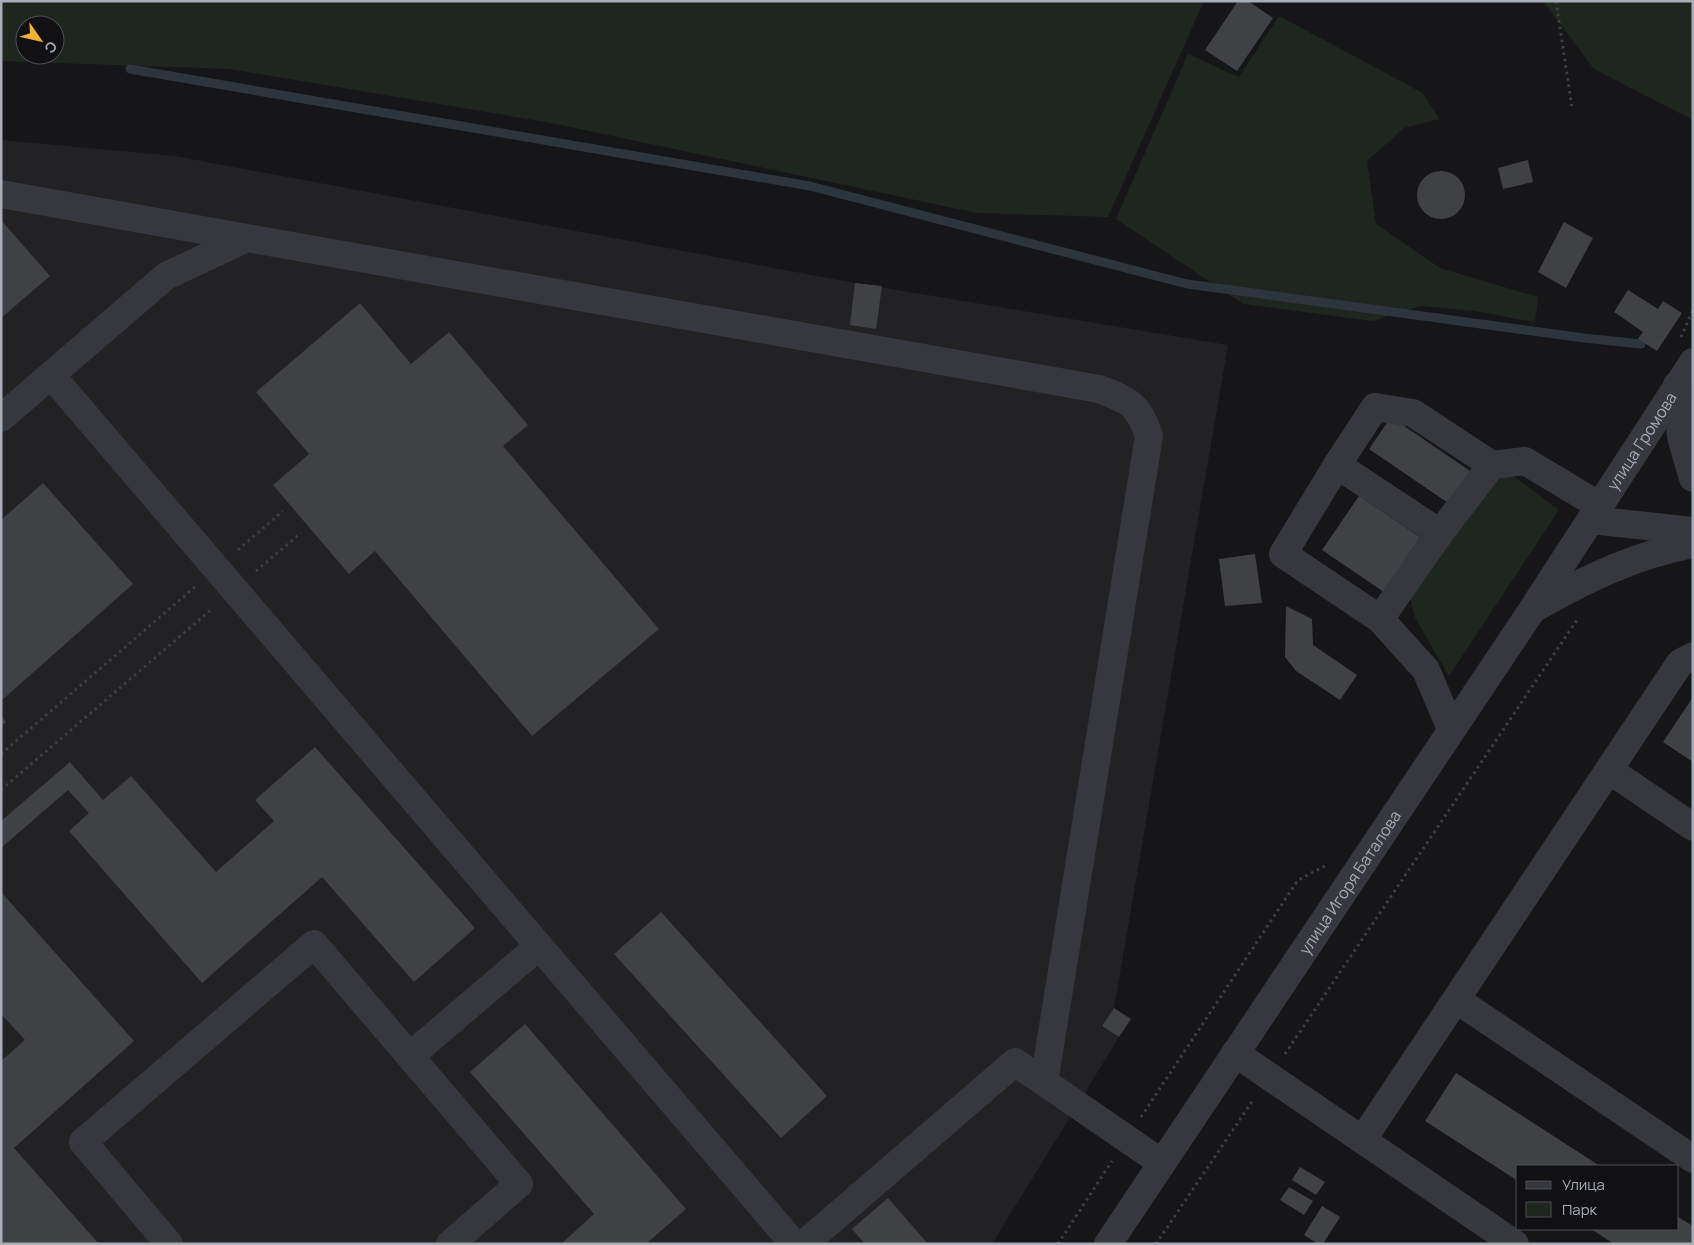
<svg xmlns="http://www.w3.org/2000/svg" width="1694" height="1245" font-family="Manrope,sans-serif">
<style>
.built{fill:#222225}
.green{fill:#1e261f;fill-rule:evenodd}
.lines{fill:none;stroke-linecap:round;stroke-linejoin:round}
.stream{stroke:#2c353c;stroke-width:9}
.building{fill:#404145}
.path{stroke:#3d3f44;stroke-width:3;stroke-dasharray:2.5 4;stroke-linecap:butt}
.minor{stroke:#37383d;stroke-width:28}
.labels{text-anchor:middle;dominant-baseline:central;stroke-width:5;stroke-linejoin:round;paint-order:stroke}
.street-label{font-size:16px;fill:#a8adb8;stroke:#111113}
</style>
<rect width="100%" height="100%" fill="#161618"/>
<path class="built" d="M1,140L175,156L855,283L1228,345L1114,1008L1102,1026L1119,1037L992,1244H1Z"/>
<g class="green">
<path d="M1,1H1204L1108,217L977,213L551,123L229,69L1,61ZM25,25H55V55H25Z"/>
<path d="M1543,1H1693V120L1594,69Z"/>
<path d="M1279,16L1423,93L1439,119L1404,128L1367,161L1376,224L1440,268L1538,297L1535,322L1474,311L1421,306L1372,321L1243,304L1116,219L1188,54L1239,77Z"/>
<path d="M1511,474L1559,510L1449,676L1415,618L1410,599L1490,478Z"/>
</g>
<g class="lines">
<path class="stream" d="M130,69L810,186L1187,284L1584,338L1641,344"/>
</g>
<g class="building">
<path d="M1238,1H1248L1273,18L1237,71L1205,50Z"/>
<path d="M1528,160L1533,182L1503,189L1498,168Z"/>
<circle cx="1441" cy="195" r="24"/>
<path d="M1,220L50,276L1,318Z"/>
<path d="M1564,222L1593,238L1566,288L1538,272Z"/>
<path d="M855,283L882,286L876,329L850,325Z"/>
<path d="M1628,290L1658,309L1663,301L1682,313L1657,351L1638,339L1643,332L1614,312Z"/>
<path d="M360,303L411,364L449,332L528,425L503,446L659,629L532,736L375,551L349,574L273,485L309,454L256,392Z"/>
<path d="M1391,417L1476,475L1454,507L1369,449Z"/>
<path d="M43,483L133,584L1,701V520Z"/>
<path d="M1359,496L1420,537L1384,592L1322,550Z"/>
<path d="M1255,554L1262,603L1225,606L1219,559Z"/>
<path d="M1286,606L1312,619L1313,645L1357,675L1340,700L1296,671L1285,657Z"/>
<path d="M1693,697V762L1663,742Z"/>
<path d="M1,716L6,722L1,726Z"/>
<path d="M315,747L475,928L414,982L322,877L202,983L69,831L89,813L68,790L1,848V821L70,762L103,800L131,776L216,872L274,821L255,800Z"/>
<path d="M1,892L134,1041L14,1148L99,1244H1V1061L25,1040L1,1014Z"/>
<path d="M661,912L827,1096L781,1138L614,954Z"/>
<path d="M1114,1008L1131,1019L1119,1037L1102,1026Z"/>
<path d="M525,1024L686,1209L646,1244H561L594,1214L470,1072Z"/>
<path d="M1456,1073L1600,1166H1518V1181L1425,1121Z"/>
<path d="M1300,1167L1325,1182L1316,1195L1292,1180Z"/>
<path d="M1289,1187L1313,1201L1304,1215L1280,1200Z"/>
<path d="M888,1198L928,1244H865L852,1229Z"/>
<path d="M1322,1206L1340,1217L1323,1244H1318L1304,1235Z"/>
<path d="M1678,1217L1693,1226V1244H1614L1591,1229H1678Z"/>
</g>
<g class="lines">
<g class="path">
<path d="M1556,1L1572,108"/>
<path d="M1681,337L1693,310"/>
<path d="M238,550L283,511"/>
<path d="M256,571L301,533"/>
<path d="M1,754L196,586"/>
<path d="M1,790L213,608"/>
<path d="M1285,1054L1579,617"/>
<path d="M1141,1117L1298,880L1327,865"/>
<path d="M1058,1244L1112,1161"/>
<path d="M1156,1244L1253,1100"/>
</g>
<g class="minor">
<path d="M1,194L247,238"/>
<path d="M51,375L539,946"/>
<path d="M1677,385L1681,437L1693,478"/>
<path d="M1,418L166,276L247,238L1099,389C1129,400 1139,405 1149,436L1044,1082"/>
<path d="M1337,465L1283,554L1380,619L1426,670L1451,729"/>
<path d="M1591,520L1693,531"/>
<path d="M1440,533L1337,465L1375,407L1413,413L1492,465"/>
<path d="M1537,607C1587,578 1636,555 1693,544"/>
<path d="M1380,619L1440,533L1492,465L1525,461L1600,506"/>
<path d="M1609,770L1693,827"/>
<path d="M1457,1000L1693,1159"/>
<path d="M1235,1053L1515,1244"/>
<path d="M410,1056L539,946L794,1244"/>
<path d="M1363,1139L1680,663L1693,656"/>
<path d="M169,1244L83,1142L314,944L519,1184L450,1244"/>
<path d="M804,1244L1015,1062L1162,1163"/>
<path id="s1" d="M1108,1244L1532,610L1693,362"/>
</g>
</g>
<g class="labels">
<g class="street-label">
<text stroke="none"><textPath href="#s1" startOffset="964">улица Громова</textPath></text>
<text stroke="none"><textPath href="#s1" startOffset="435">улица Игоря Баталова</textPath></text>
</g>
</g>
<rect width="1694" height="1245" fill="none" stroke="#a8adb8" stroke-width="5"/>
<rect x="1516" y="1165" width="162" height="65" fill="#111113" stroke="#4d4f55"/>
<rect x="1526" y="1181" width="25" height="8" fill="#37383d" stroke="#4d4f55"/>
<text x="1562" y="1190" font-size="15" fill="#a8adb8">Улица</text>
<rect x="1526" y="1202" width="25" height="15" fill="#1e261f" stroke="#4d4f55"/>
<text x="1562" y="1215" font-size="15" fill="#a8adb8">Парк</text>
<g transform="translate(40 40) rotate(124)"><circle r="24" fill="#111113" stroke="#4d4f55"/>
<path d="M0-4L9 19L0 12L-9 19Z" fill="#f2b134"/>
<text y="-8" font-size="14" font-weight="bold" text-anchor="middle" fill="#a8adb8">С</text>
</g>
</svg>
